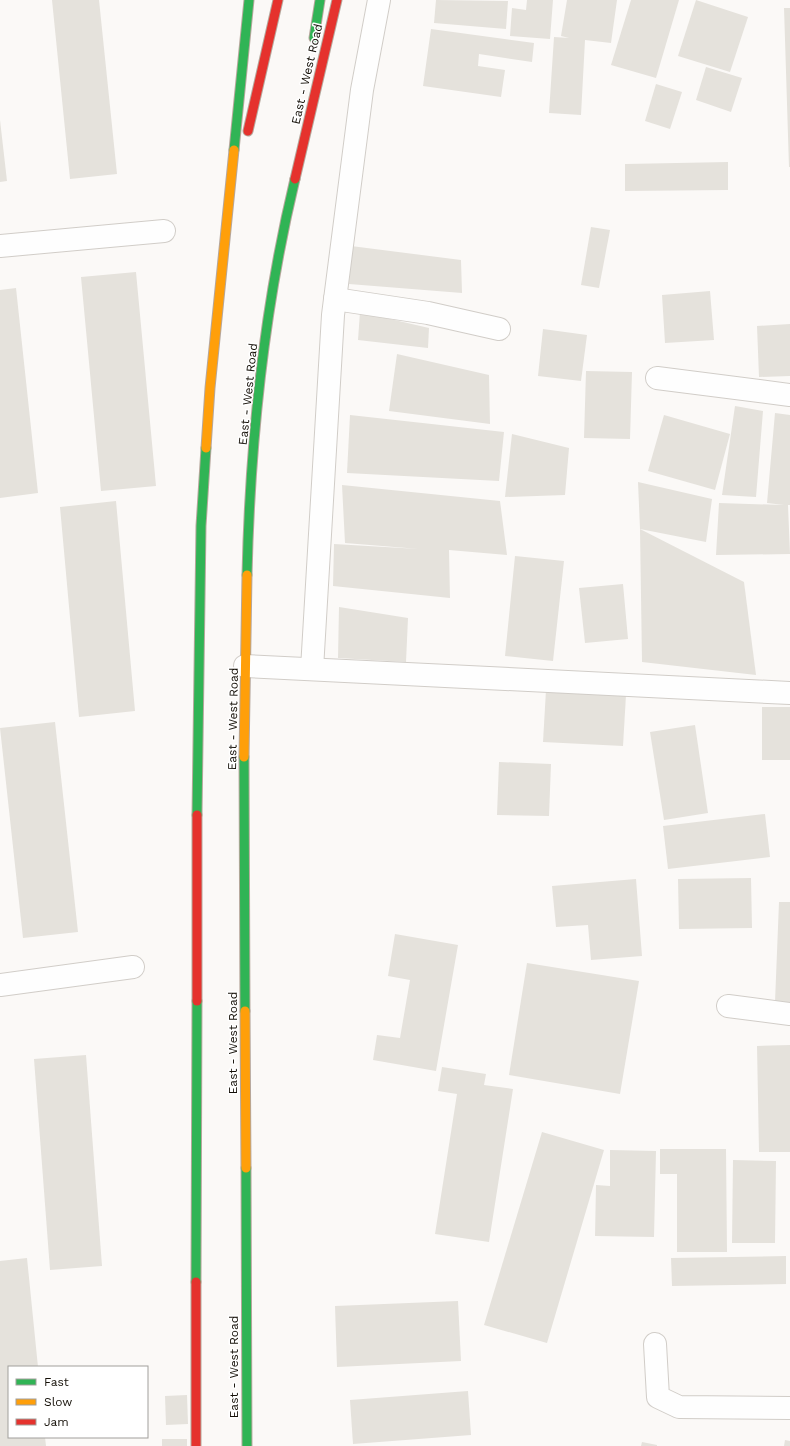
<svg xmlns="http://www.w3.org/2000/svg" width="790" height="1446" font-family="'Work Sans',sans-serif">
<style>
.building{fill:#e5e2dc}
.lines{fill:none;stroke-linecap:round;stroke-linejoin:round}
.street-casing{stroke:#d1cdc8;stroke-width:24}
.fast-casing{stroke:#b6a79c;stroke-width:11}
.slow-casing{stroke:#b6a79c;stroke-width:11}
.jam-casing{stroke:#b6a79c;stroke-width:11}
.street{stroke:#fefefe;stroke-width:22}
.fast{stroke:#30b455;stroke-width:9}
.slow{stroke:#ff9f0a;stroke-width:9}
.jam{stroke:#e5322d;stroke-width:9}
.labels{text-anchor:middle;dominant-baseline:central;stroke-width:3;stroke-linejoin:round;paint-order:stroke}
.street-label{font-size:12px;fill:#140f07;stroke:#fff}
</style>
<rect width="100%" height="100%" fill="#fbf9f7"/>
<g class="building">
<path d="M52,0H99L117,174L70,179Z"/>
<path d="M436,0L508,1L506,29L434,23Z"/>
<path d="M527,0H553L550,39L510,36L512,8L526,10Z"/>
<path d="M567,0H617L611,43L585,40L581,115L549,113L554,37L569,38L561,36Z"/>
<path d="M631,0H679L656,78L611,65Z"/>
<path d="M696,0L748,17L730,72L678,56Z"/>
<path d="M784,8H790V167H789Z"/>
<path d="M431,29L534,43L532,62L479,54L478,66L505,70L501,97L423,86Z"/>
<path d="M706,67L742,78L731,112L696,100Z"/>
<path d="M656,84L682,92L670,129L645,121Z"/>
<path d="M0,120L7,181L0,182Z"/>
<path d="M728,162V190L625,191V164Z"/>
<path d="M591,227L610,230L599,288L581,285Z"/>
<path d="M351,246L461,260L462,293L349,284Z"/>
<path d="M136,272L156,486L101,491L81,277Z"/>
<path d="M16,288L38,493L0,498V290Z"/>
<path d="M710,291L714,340L665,343L662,295Z"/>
<path d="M360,312L429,328L428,348L358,340Z"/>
<path d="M790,324V376L759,377L757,326Z"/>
<path d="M543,329L587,335L581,381L538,376Z"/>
<path d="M397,354L489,375L490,424L389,411Z"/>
<path d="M586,371L632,372L630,439L584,438Z"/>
<path d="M735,406L763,411L756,497L722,495Z"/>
<path d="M775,413L790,415V505H788L790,554L716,555L719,503L784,505L767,503Z"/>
<path d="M350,415L504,432L499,481L347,473Z"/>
<path d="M664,415L730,434L715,490L648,471Z"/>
<path d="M512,434L569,448L565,495L505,497Z"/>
<path d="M638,482L712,499L706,542L640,529Z"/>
<path d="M342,485L500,501L507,555L449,550L450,598L333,586L334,544L419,549L345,543Z"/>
<path d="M116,501L135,711L79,717L60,507Z"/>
<path d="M640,529L744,582L756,675L642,662Z"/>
<path d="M515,556L564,561L553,661L505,656Z"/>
<path d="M623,584L628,639L585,643L579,588Z"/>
<path d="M339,607L408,618L406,662L338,658Z"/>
<path d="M546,690L626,695L623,746L543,742Z"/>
<rect x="762" y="707" width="28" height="53"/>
<path d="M55,722L78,932L23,938L0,728Z"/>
<path d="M695,725L708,813L664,820L650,732Z"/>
<path d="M499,762L551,764L549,816L497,815Z"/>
<path d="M765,814L770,857L668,869L663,826Z"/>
<path d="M751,878L752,928L679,929L678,879Z"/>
<path d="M636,879L642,956L591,960L588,925L556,927L552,886Z"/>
<path d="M779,902H790V1002H775Z"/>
<path d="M395,934L458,945L436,1071L373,1060L377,1035L400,1038L410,980L388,976Z"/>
<path d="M527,963L639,981L620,1094L509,1075Z"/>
<path d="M790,1045V1152H759L757,1046Z"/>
<path d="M86,1055L102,1266L50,1270L34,1059Z"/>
<path d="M442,1067L486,1074L484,1085L513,1089L489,1242L435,1234L457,1094L438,1091Z"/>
<path d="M542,1132L604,1150L547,1343L484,1325Z"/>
<path d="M660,1149H726L727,1252H677V1174H660Z"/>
<path d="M610,1150L656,1151L654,1237L595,1236L596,1185L610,1186Z"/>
<path d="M733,1160L776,1161L775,1243H732Z"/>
<path d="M786,1256V1284L672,1286L671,1258Z"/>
<path d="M27,1258L38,1367H9V1437H45L46,1446H0V1261Z"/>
<path d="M458,1301L461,1361L337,1367L335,1306Z"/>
<path d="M468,1391L471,1435L353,1444L350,1400Z"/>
<path d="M187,1395L188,1424L166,1425L165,1396Z"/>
<rect x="162" y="1439" width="25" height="7"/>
<path d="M785,1440L790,1441V1446H784Z"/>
<path d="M642,1442L657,1445V1446H641Z"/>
</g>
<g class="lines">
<g class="street-casing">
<g id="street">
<path d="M0,246L164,231"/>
<path d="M335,299L428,313L499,329"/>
<path d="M657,378L790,395"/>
<path d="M245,666L790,693"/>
<path d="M312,669L333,315L362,90L379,0"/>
<path d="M0,985L133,967"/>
<path d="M728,1006L790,1014"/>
<path d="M655,1344L658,1397L679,1407L790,1408"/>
</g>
</g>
<g class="fast-casing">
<g id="fast">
<path d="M314,38L320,0"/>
<path d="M234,150L249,0"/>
<path d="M247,575C250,442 264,308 295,179"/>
<path d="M244,757L245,1011"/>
<path d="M197,815L201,526L206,448"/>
<path d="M246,1168L247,1446"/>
<path d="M196,1282L197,1001"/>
</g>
</g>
<g class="slow-casing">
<g id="slow">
<path d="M206,448L210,388L234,150"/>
<path d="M244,757L247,575"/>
<path d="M245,1011L246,1168"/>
</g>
</g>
<g class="jam-casing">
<g id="jam">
<path d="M248,131L278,0"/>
<path d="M295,179L337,0"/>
<path d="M197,1001V815"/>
<path d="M196,1446V1282"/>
</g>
</g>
<use href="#street" class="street"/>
<use href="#fast" class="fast"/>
<use href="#slow" class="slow"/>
<use href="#jam" class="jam"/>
</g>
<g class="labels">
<g class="street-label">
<text transform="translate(307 74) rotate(-77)">East - West Road</text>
<text transform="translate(248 394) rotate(-84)">East - West Road</text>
<text transform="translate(233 719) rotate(-89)">East - West Road</text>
<text transform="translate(233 1043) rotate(-90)">East - West Road</text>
<text transform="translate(234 1367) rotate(-90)">East - West Road</text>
</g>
</g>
<rect x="8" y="1366" width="140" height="72" fill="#ffffff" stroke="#a19f9c"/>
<rect x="16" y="1379" width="20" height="6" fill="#30b455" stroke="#a19f9c"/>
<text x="44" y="1386" font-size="12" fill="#140f07">Fast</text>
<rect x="16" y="1399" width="20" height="6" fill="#ff9f0a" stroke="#a19f9c"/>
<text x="44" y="1406" font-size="12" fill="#140f07">Slow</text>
<rect x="16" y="1419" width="20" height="6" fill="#e5322d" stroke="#a19f9c"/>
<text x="44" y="1426" font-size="12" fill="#140f07">Jam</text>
</svg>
